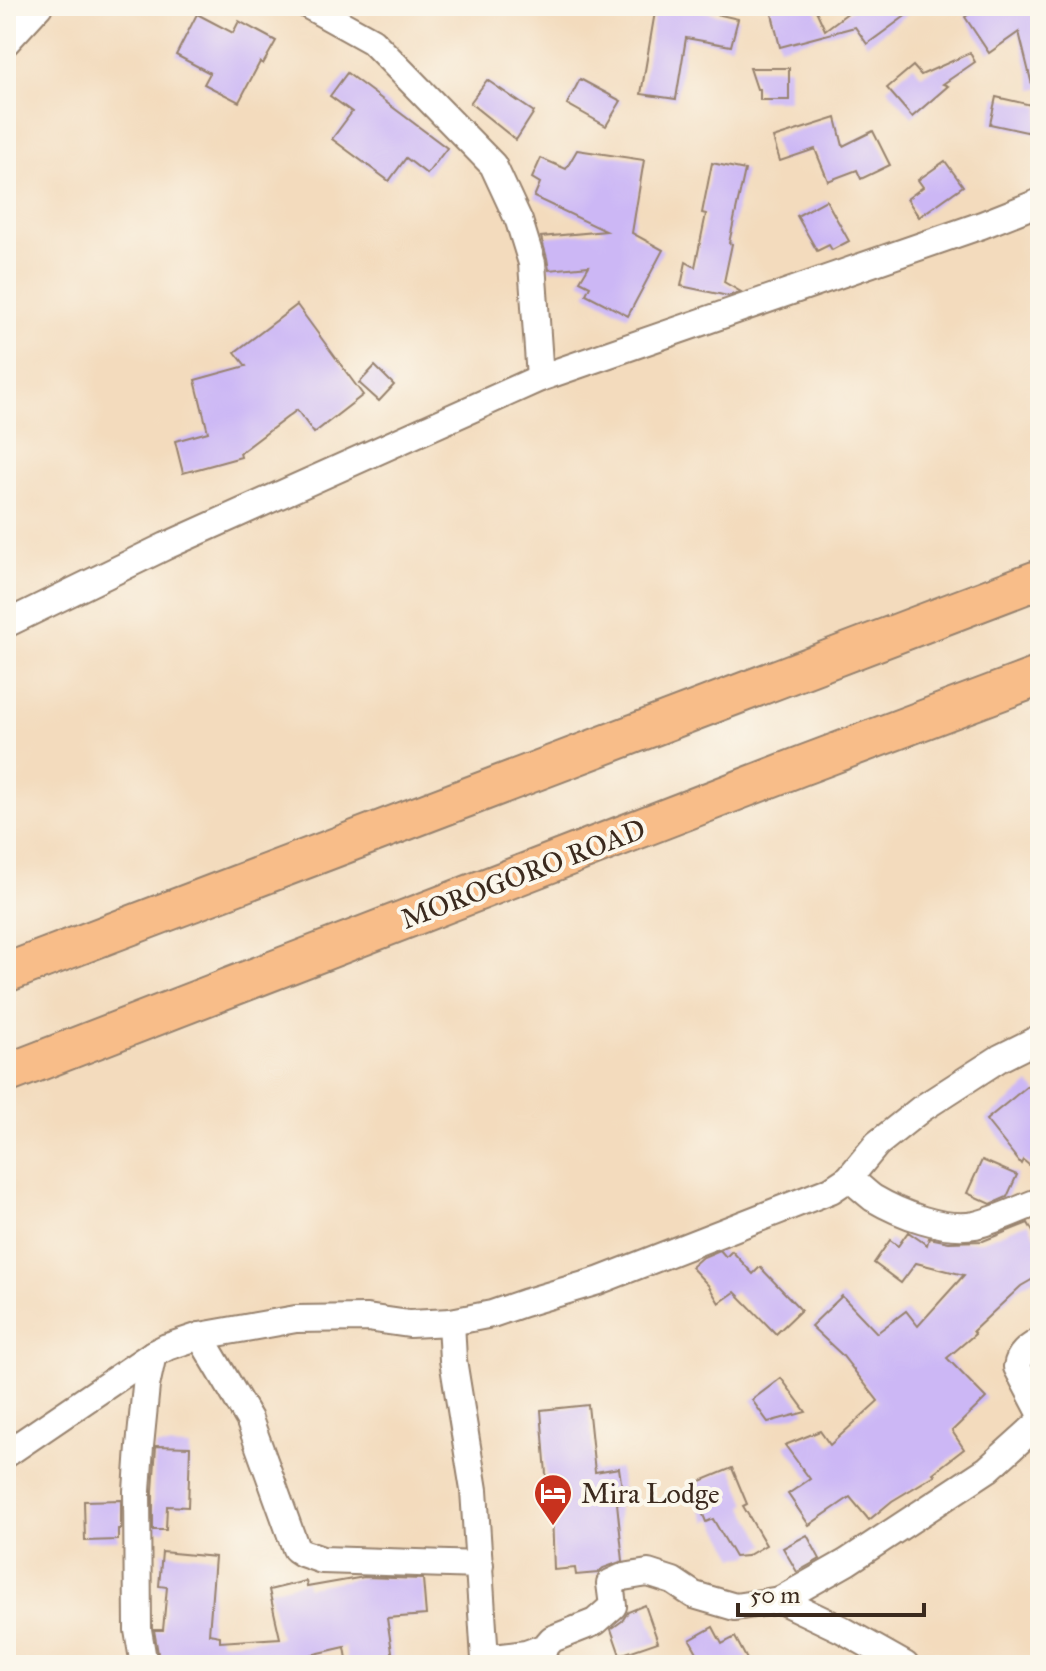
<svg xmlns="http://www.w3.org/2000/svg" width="1046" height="1671" font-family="'IM FELL Great Primer',serif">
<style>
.building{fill:#ccb7f5}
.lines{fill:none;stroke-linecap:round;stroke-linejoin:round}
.minor-casing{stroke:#97826e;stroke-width:30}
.highway-casing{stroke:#97826e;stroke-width:42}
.minor{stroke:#fff;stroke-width:26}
.highway{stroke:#f8bd89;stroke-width:38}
.labels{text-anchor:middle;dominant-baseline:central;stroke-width:8;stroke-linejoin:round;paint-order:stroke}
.street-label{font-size:28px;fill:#3b2a1e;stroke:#fbf7ec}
.poi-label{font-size:28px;fill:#3b2a1e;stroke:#fbf7ec;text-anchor:start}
</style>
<rect width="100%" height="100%" fill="#fbf7ec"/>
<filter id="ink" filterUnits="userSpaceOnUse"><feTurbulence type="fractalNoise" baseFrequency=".0125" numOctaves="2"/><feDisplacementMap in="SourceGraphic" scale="16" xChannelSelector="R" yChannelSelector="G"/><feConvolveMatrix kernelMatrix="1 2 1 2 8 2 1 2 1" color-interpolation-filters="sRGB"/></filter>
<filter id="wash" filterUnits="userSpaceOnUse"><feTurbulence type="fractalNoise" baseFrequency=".006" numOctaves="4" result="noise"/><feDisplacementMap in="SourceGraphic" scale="32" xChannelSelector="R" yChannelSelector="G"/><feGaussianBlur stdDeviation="1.8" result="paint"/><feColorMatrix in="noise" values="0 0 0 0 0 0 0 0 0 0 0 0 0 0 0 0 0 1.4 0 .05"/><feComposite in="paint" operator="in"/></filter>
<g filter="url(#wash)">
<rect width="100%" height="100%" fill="#f3dbbd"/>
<g id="blocks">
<g class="building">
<path d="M656,6H682L738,19L731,46L686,38L676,99L641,94Z"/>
<path d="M770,6H814L825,30L857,6H919L867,44L855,27L780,47Z"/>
<path d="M980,6H1040V88L1033,89L1019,32L989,53L965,17Z"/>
<path d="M197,14L233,33L239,21L276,41L263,64L260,62L239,102L204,84L210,73L176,55Z"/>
<path d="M970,53L975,62L943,84L948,86L912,117L887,88L913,66L921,75Z"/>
<path d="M750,68H789V100H760V89H757Z"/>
<path d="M347,73L447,148L427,174L406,158L389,181L332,139L352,112L330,96Z"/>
<path d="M580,79L621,101L606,126L567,104Z"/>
<path d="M487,80L534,112L516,140L470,103Z"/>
<path d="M996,97L1040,107L1036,134L990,124Z"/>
<path d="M836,118L843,146L873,131L890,165L861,179L857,170L828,181L815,149L780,161L773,138Z"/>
<path d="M577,150L644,160L632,233L663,250L628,316L586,294L590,286L580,281L589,266L549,270L547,258L541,237L606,231L534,197L540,183L532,178L541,158L566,169Z"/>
<path d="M945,161L963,186L919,217L907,199L923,187L918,180Z"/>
<path d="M712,163L745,170L729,243L732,244L724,282L741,292L728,296L681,286L686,262L695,267L706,214L702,213Z"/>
<path d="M826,200L849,241L832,250L829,245L817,251L797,216Z"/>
<path d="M297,305L363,395L314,433L297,410L240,453L241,457L183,473L175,441L208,432L195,380L246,366L235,352Z"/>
<path d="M375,366L394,385L379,401L359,383Z"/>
<path d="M1030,1084L1040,1096V1174L1023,1160L1021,1164L986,1120Z"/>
<path d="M982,1160L1017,1175L1007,1197L991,1204L967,1193Z"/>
<path d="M1028,1223L1040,1244V1275L1021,1286L973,1331L975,1334L947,1358L986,1398L952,1431L964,1449L933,1473L935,1475L892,1501L869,1520L850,1497L809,1525L788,1494L810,1479L785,1445L820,1431L830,1445L878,1401L842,1355L811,1326L842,1296L877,1333L906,1311L918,1326L964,1275L916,1263L901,1283L874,1263L890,1240L898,1246L908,1232L927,1245L929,1238L949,1242L983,1241Z"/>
<path d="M720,1250L726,1257L732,1251L753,1274L760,1267L801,1310L776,1334L735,1292L719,1303L708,1285L691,1267L701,1258Z"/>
<path d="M781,1378L806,1412L768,1422L752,1400Z"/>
<path d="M588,1405L595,1472L619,1468L624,1502L617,1503L623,1561L603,1568L598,1573L576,1575L575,1568L554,1570L552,1513H549L541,1410Z"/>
<path d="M156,1446L190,1447L188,1507L167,1506L166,1530H153V1491Z"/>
<path d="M732,1468L747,1504L743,1506L766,1545L747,1556L735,1557L713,1519L706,1522L691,1485Z"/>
<path d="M121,1500V1529H118V1540L85,1541L84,1501Z"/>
<path d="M807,1535L820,1559L797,1572L783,1548Z"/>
<path d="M162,1552L215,1557L209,1634L220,1636V1642L280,1638L269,1590L306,1581L307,1587L364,1577L423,1579L426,1615L387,1618L394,1665H348L345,1647L267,1665H160L154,1630H163L167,1587L159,1586Z"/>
<path d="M645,1605L658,1642L620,1655L611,1629L622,1621L628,1612Z"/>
<path d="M713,1627L722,1644L735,1637L750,1665H684L699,1656L690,1640Z"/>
</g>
</g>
</g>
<g filter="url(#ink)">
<use href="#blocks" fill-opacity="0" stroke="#97826e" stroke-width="2"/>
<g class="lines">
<g class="minor-casing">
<g id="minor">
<path d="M309,6L372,41L493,165L519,221L532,263L540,378"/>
<path d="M6,42L39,6"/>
<path d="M6,624L166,546L540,378L982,225L1040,202"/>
<path d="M849,1178C857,1184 865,1192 873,1198C900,1214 944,1231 975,1225C997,1220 1019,1209 1040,1201"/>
<path d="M451,1322L453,1360L474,1490L485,1659"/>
<path d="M200,1336L249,1419L296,1549L302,1553L322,1560L480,1565"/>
<path d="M1040,1341C1029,1348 1019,1353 1017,1367L1040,1411"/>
<path d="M6,1454L153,1354L167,1347L200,1336L296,1319L367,1318L409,1324L451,1322L492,1314L524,1303L598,1281L831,1190L849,1178L877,1144L921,1109L1000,1058L1040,1038"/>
<path d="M780,1600L847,1562L988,1469L1040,1422"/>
<path d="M144,1665L138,1630L137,1491L140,1446L146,1386L153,1354"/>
<path d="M485,1665V1659L526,1654L545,1647L552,1639L595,1622L613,1606L610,1583L623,1577L648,1573L673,1581L694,1595L735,1607L780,1600L841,1629L905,1665"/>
</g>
</g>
<g class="highway-casing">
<g id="highway">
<path d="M6,973L1040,579"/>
<path d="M6,1074L801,766L1040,676"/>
</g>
</g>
<use href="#minor" class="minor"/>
<use href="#highway" class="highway"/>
</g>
</g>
<defs>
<g id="hotel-pin" transform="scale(2)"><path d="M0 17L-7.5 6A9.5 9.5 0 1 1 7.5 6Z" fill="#c8321e" stroke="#fbf7ec"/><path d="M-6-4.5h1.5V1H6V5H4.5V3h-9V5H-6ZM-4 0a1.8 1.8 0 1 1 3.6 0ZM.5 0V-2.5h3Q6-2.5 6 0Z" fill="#fff"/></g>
</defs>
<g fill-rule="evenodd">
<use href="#hotel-pin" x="553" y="1493"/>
</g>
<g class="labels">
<g class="street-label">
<text transform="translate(523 874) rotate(-21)">MOROGORO ROAD</text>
</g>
<g class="poi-label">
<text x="581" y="1493">Mira Lodge</text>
</g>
</g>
<rect width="1046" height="1671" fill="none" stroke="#fbf7ec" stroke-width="32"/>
<path d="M738 1603v12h186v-12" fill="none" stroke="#3b2a1e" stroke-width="4"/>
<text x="750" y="1603" font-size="24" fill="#3b2a1e" stroke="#fbf7ec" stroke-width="6" paint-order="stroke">50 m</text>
</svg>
